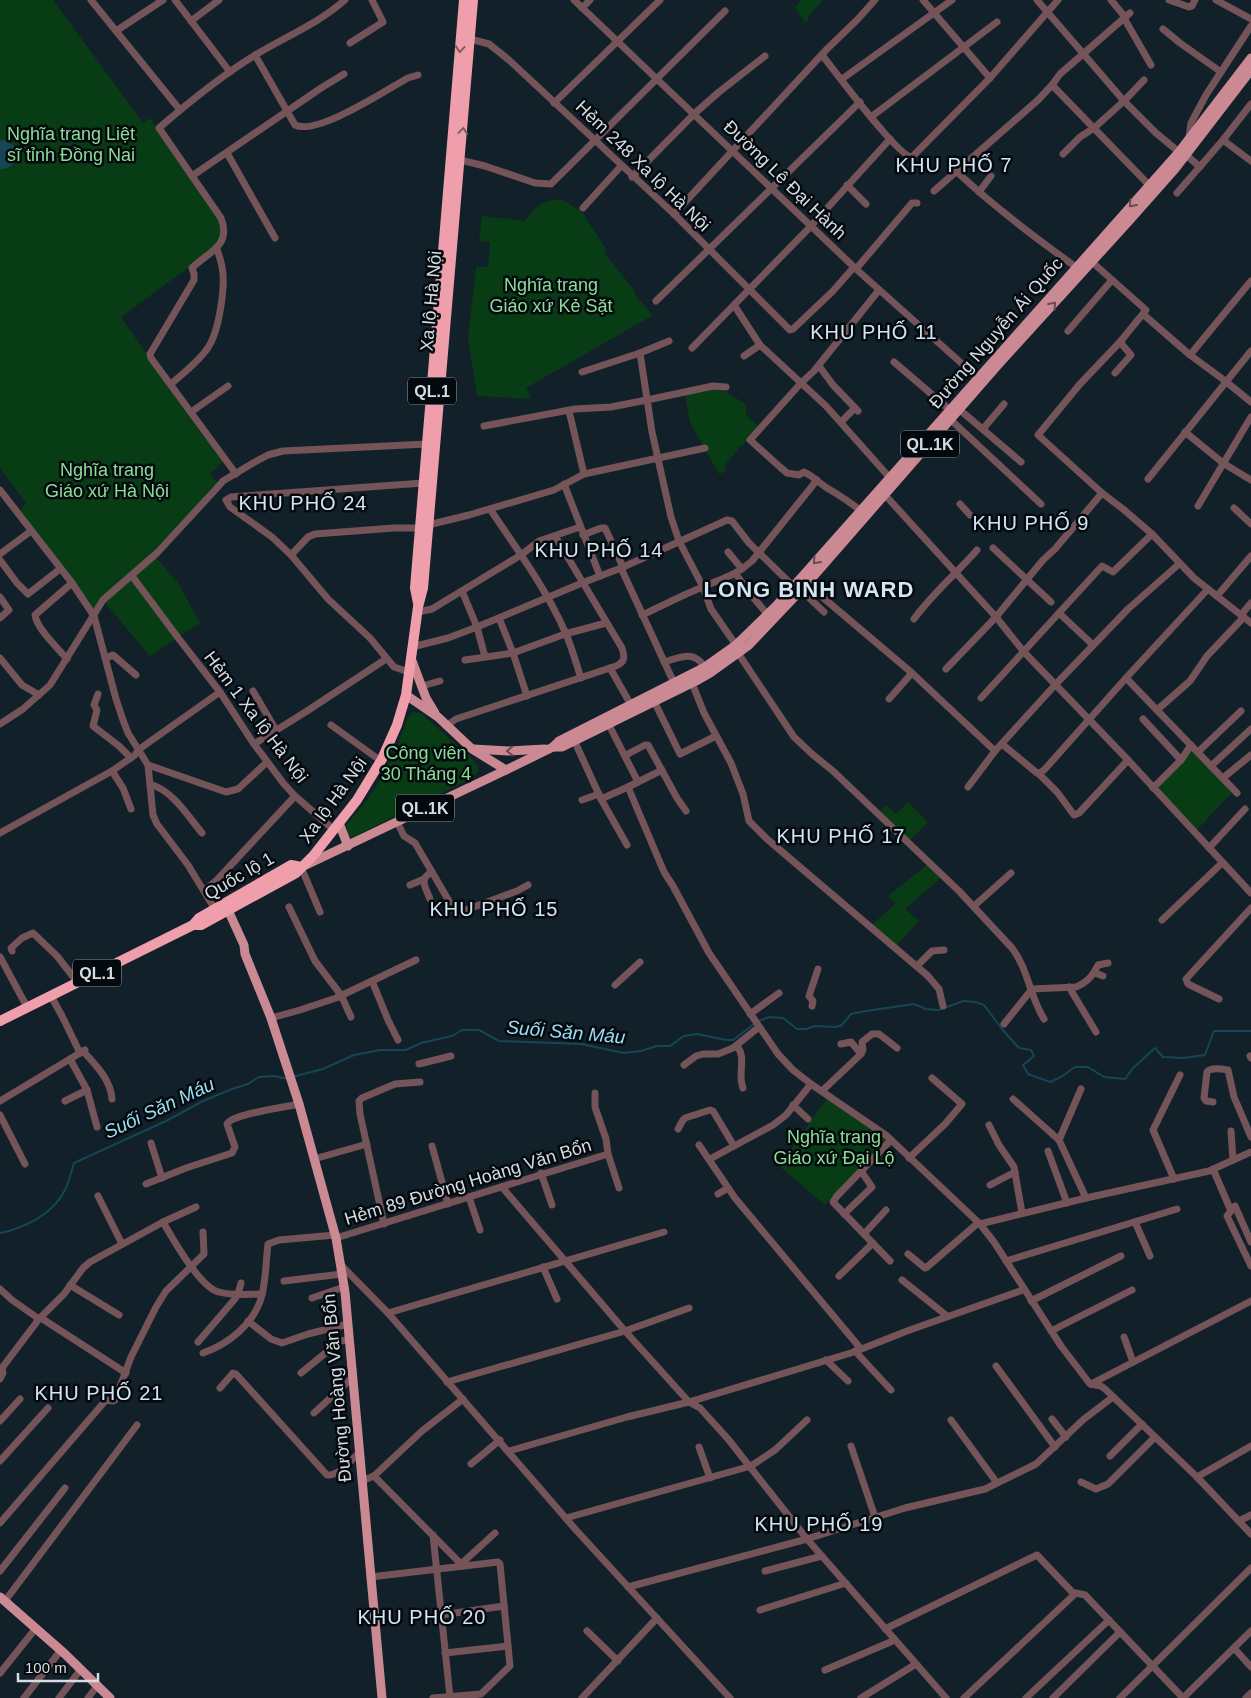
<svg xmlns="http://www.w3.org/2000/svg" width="1251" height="1698" font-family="Arial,sans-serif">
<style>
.green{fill:#083c15}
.water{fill:#154655}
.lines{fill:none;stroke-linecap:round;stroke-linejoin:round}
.stream{stroke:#154655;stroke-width:2}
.minor{stroke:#745459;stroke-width:7}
.major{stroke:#cb8a93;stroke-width:9}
.highway{stroke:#ee9fab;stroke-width:10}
.oneway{stroke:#855c64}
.oneway2{stroke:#684a50}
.labels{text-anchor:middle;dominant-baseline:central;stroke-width:5;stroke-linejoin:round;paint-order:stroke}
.shield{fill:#04090d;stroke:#969da4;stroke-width:1}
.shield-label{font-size:16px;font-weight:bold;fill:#d4dde4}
.park-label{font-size:18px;fill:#8ddd97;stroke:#04090d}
.street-label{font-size:18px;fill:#d4dde4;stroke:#04090d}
.water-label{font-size:19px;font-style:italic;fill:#9adef5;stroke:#04090d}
.quarter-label{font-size:20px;letter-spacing:1px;fill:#d3e5f3;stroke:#04090d}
.district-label{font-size:22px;font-weight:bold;letter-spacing:1px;fill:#d3e5f3;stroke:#04090d}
</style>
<rect width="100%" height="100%" fill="#12202a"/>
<g class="green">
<path d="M0,0H53L143,123L150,118L220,219L223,235L216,247L121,317L150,359L224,461L210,474L218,483L153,554L178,583L200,623L150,656L102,599L94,612L19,512L26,503L0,468Z"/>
<path d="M801,0H823L808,17L809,20L805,23L795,7Z"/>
<path d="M561,199L582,212L606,249L604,253L632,287L636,296L653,315L526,388L531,399L477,396L468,339L476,267H488L490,242L479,241L482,216L525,221C537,206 540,201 561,199Z"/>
<path d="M713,388L721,389L747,405L745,408L746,410V415L760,428L743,445H742L724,466L727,469L724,472L719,474L690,422L685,395Z"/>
<path d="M413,712L421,713L474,761L478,766V772L472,778L353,837L349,836L346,825L365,803L382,778L396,749L408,717Z"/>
<path d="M1191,748L1233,791L1196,831L1156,788Z"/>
<path d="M908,802L928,822L909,841L879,813L886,805L896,814Z"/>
<path d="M928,864L942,877L905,909L919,921L896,946L872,925L896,903L888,896Z"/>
<path d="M828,1097L888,1140L825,1205L779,1166Z"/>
</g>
<path class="water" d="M0,140C22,140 22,169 0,169Z"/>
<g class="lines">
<g class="stream">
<path d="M759,1021L769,1017L783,1018L797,1029H806L815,1026L836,1027L842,1025L851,1014L866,1011L914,1004L926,1009L939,1010L963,1001L976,1002L984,1005L1002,1029L1019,1048L1031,1050L1034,1056L1023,1065L1028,1074L1050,1082L1061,1077L1075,1067H1088L1104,1077L1125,1079L1133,1068L1155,1048L1163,1057L1184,1058L1205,1055L1214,1031H1251"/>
<path d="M292,1077L323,1069L354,1055L380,1050H406L421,1043L452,1036L462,1030H479L499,1041L581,1044L624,1053L641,1051L657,1046H670L684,1036L697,1034L726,1040H733L754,1024"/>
<path d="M0,1233C25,1228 53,1214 65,1190C69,1182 71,1172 74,1163L166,1121L203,1101L232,1089L248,1084L259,1077L274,1076L283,1078H288"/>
</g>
<g class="minor">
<path d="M91,0L180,110"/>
<path d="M175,0L230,72"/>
<path d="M574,0L856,269L978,378"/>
<path d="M923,0L990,78"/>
<path d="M1037,0L1124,101L1156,133L1179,152"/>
<path d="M1111,0L1125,17"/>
<path d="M1169,0L1189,7L1192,6L1195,0"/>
<path d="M1216,0L1251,19"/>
<path d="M582,8L590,0"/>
<path d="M1124,18L1151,65"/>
<path d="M191,21L219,0"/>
<path d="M1163,29L1180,43L1221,72"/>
<path d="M116,31L163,0"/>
<path d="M470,39L489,44L509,60L674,214L790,330L793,329L833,291L854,267"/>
<path d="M350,43L383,22L372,0"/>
<path d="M255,55L295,125C317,136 386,90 408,78L418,75"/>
<path d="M822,55C835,71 898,157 912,157L990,78L1058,0"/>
<path d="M842,79L952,0"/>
<path d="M1052,85L1149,185"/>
<path d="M554,103L660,0"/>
<path d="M871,117L997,22"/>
<path d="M1189,138L1191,123L1206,95L1251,26"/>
<path d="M1223,140L1251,161"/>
<path d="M227,153L275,238"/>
<path d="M1063,154L1080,137L1094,128L1124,101L1144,80"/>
<path d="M1186,155L1200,167"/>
<path d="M460,160L485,166L535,183L551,184L725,11"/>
<path d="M956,171C993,206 1034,237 1076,267"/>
<path d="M192,176L321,88L344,74"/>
<path d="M632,177L694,114L719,92L765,56"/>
<path d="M847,185L866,204"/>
<path d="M934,191L1038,100L1052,85L1060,74L1130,13"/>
<path d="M979,192L991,176"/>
<path d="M1177,193L1223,140L1251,104"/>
<path d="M583,208L621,166"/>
<path d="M674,214L827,49L857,20L875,0"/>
<path d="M1092,262L1146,310L1120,342L1080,384L1038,435L1102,493L1123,509L1152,534L1194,578L1251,623"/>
<path d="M856,269L912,203H917"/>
<path d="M656,301L860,102"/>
<path d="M734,305L760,345L826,406L890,478"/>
<path d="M1144,315L1190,355L1224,380L1251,402"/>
<path d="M1068,331L1112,280"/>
<path d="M692,348L811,226L890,139"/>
<path d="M640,353L652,432L671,517L679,541L703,587L711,609L736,645"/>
<path d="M1190,355L1251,281"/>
<path d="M744,356L760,345"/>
<path d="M894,362L950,410"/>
<path d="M819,366L833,385L858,411"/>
<path d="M582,372L640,353L669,341"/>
<path d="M1115,373L1131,355L1120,342"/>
<path d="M171,384C183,373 200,361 209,346C219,330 226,285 222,267C221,261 219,255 217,249"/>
<path d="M960,410L1021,462"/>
<path d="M569,411L584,474"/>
<path d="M191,412L228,386"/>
<path d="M951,420L1041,504"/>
<path d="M841,422L855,408"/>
<path d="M484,426L575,409L611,407L647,400L713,386L726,387"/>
<path d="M983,429L1004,404"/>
<path d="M1185,432L1223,463L1251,480"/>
<path d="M236,474L151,358L150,354L194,280V274L192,268C208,252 232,246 221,218L159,128C189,102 222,75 257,54C287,36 319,23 345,0"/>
<path d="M1148,479L1251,351"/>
<path d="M564,484L600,576"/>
<path d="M0,490L72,583L94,616L116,699L123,720L128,733L148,765L153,815L157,824L188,865L216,911"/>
<path d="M885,495L996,617L1024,652L1128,760L1251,893"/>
<path d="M960,504L970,515"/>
<path d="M1198,506L1251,417"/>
<path d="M1234,508L1251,524"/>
<path d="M490,509C517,549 547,590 566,634C572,648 576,663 581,678"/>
<path d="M861,511C850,502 839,495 827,488C819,483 813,476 804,472L799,475L787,473L780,467L750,440L801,383L814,371L879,290"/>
<path d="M428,525L469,515L554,490L584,474L705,448"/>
<path d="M583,535L601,528H605L623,567"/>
<path d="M993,548L1051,602"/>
<path d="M728,552L742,569"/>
<path d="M0,554L31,531"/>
<path d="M291,555L308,537L315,534L394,528H420"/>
<path d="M0,560L17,583L28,594L60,569"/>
<path d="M621,568L674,683"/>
<path d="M736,574L747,590L768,615"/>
<path d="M132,576L179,639L220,692L254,744L284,784L295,796L334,830"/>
<path d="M807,584L912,673L995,751"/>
<path d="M801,590L824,612"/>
<path d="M462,591L477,627L485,657"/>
<path d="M1217,596L1251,556"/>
<path d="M0,597L9,610L0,618"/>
<path d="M418,612L432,609L521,555L539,541L580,527"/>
<path d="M1059,613L1093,645"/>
<path d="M642,615C662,606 682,595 703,587C723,578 735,576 752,561L817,480"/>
<path d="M1241,615L1251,603"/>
<path d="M499,618L513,653L527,696"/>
<path d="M914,619C932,594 957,573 977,550"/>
<path d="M412,647L448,638L477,627L582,583L621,568L727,520L732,521L749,543L793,586"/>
<path d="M738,653L794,737L812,754L833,771L959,891L1012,948C1028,969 1030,997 1044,1019"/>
<path d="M0,658L22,685L39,695"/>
<path d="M106,658L113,655L136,675"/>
<path d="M67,659C57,647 37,629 35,615L72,583"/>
<path d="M465,660L513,653L565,634L606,623"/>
<path d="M664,662C681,657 693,650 705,667"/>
<path d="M610,668L631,705"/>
<path d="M946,669L996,617L1043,560L1055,549L1102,493"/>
<path d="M409,672L394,667L370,638L328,599L291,555L272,537L230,507L226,500L231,497L423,483"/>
<path d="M1126,678L1237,793"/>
<path d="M692,683L704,713L731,763L743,794L749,821L767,839L928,976L939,989L943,1006"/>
<path d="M422,686L440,681"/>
<path d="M253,691L276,730"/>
<path d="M98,694L94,705L97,710L93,726L119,746L131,758"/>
<path d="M981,698L1102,566L1113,572L1152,534"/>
<path d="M889,699L912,673"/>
<path d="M654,701L680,754L716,736"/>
<path d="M1157,710L1190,681L1207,656L1244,617"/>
<path d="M1143,719L1181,760"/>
<path d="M608,723L638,782L628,787L664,872L673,886L709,953L778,1054L793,1070L811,1084L887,1136L980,1224L994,1242L1061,1346L1090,1384L1101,1386L1105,1389L1197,1477L1251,1534"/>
<path d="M0,724L23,709L50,685L103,600L157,553L216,489L223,481L253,463L268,455L283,451L427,444"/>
<path d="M331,725L381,761"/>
<path d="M446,726L456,719L616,666C625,662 625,657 622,648L555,536"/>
<path d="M574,740L601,799L627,845"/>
<path d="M254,744L307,711L386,659"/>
<path d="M1002,744L1037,773H1040L1045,769L1126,678L1208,589"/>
<path d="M1198,752L1241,711"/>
<path d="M626,755L645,745H648L677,798L686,811"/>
<path d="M148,765L226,792L238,789L267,762"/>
<path d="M1211,766L1251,729"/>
<path d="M112,771L123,788L131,809"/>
<path d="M1038,773L1057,792L1074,815L1079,813L1128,760"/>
<path d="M1223,778L1251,755"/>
<path d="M638,782L662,770"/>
<path d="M150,784C173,791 187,815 202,833"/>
<path d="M968,787L995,751L1055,685L1128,609L1179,564"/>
<path d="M1153,788L1181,760L1191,745"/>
<path d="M601,799L628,787"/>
<path d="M582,800L599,794"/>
<path d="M397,822L404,836L415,843L456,913H458L517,891L528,885"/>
<path d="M0,833L112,771L135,755L138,750L220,692"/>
<path d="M1209,848L1245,809"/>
<path d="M301,867L320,912"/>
<path d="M410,885L424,879"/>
<path d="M205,890L217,880L295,796"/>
<path d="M430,899C426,888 418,879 432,872"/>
<path d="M974,906L1011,873"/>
<path d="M289,907L315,961L341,995L351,1017"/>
<path d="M1162,920L1222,863"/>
<path d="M12,951L11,948L22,938L33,933L57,956L78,983"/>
<path d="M0,957L27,1007"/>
<path d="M917,966L932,951L944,950"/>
<path d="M1095,973L1103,976"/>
<path d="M372,981L388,1020L398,1040"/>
<path d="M615,985L640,962"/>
<path d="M1069,987L1096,1032"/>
<path d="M51,996L62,1016L80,1053"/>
<path d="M1219,999L1188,984L1186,979L1251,908"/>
<path d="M812,1006L813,1001L809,996L818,969"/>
<path d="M750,1014L779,993"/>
<path d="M271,1018L300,1010L336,998L416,960"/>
<path d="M1004,1024L1032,989L1076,987C1088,982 1093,975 1098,965L1108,963"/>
<path d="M841,1044L851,1042L861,1054"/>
<path d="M737,1046C747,1058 737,1074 743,1088"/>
<path d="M83,1051C95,1064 111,1080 112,1099"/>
<path d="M1250,1056L1251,1058"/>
<path d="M70,1059L87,1090L97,1127"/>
<path d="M419,1064L451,1056"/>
<path d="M684,1065L696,1056L703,1054H718L733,1048L759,1027"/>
<path d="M822,1091L861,1054L863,1050L862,1042L872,1034H879L897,1048"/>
<path d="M595,1093V1107L606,1139L608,1154L619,1188"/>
<path d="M1013,1099L1059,1140L1086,1198"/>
<path d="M0,1101L85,1050"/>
<path d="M65,1101L87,1090"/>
<path d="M1213,1102L1206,1101L1204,1098L1207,1072C1211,1067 1222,1069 1228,1070L1234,1097L1251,1137"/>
<path d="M793,1105L808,1119"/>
<path d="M0,1115L25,1164"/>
<path d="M989,1125L999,1145L1014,1167L1022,1213"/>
<path d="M678,1129L683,1120L685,1118L710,1110L713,1111L734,1146"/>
<path d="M1231,1131L1233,1160"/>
<path d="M1059,1140L1081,1089"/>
<path d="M151,1143L162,1178"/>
<path d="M699,1145L735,1198L861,1349"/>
<path d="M432,1146L448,1204"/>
<path d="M1048,1151L1067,1203"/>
<path d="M909,1158L945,1124L962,1104L932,1078"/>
<path d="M314,1159L367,1144"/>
<path d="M710,1159L773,1125L786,1115L811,1084"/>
<path d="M1213,1169L1231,1211L1227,1216L1251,1266"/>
<path d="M541,1173L552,1205"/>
<path d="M1174,1179L1153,1130L1180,1075"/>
<path d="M146,1184L186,1168L232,1153L235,1147L227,1124C232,1114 286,1107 299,1104"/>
<path d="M990,1185L1015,1172"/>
<path d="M502,1187L625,1331L689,1402L700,1408L728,1439L807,1539L946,1698"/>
<path d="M718,1194L728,1188"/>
<path d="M98,1196L122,1244"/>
<path d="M469,1197L480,1230"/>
<path d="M1235,1206L1251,1242"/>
<path d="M844,1214L872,1187L861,1171"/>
<path d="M163,1222C173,1239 200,1288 219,1292C232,1296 248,1294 262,1294"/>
<path d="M1135,1222L1150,1256"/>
<path d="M384,1224L360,1114L359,1101L362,1098L395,1084L420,1082"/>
<path d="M980,1224L1086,1198L1209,1171L1251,1152"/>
<path d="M864,1234L886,1210"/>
<path d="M336,1238L608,1154"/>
<path d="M908,1254L925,1268L927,1267L978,1223"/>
<path d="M890,1261L833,1202L837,1196L891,1140"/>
<path d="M1006,1261L1177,1209"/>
<path d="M341,1265L388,1313L576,1530L730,1698"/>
<path d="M543,1267L557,1299"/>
<path d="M839,1276L873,1243"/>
<path d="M902,1280L947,1316"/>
<path d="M284,1281L342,1274"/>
<path d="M70,1285L119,1315"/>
<path d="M0,1289L12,1300L39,1319"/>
<path d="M312,1298L344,1287"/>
<path d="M1031,1301L1121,1256"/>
<path d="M388,1313L664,1232"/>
<path d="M41,1318L126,1373"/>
<path d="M248,1321L271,1339L282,1343L308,1334L348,1324"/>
<path d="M1051,1331L1132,1290"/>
<path d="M1124,1337L1133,1362"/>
<path d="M198,1342L234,1300L238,1294L241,1283"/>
<path d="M855,1351L891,1390"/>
<path d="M203,1353C229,1344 255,1323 262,1295C266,1278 266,1260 268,1244L279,1240L335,1235"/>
<path d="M826,1360L848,1381"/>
<path d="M996,1366L1055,1447"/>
<path d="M301,1373L340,1341L349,1340"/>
<path d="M0,1379L3,1373L2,1368L39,1319L64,1294L83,1268L90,1262L163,1222L196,1207"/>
<path d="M447,1382L625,1331L689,1308"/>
<path d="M1091,1384L1251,1301"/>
<path d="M220,1388L233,1373L236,1374L327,1475C339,1476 351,1460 360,1452"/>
<path d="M314,1413L352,1378"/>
<path d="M1052,1419L1066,1437"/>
<path d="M951,1420L997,1483"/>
<path d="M0,1421L20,1399"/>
<path d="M851,1446L875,1517"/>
<path d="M699,1447L710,1478"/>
<path d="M509,1451L627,1417L689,1402L854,1352L907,1331L1023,1290"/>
<path d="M1110,1456L1142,1424"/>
<path d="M0,1461L48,1408"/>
<path d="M471,1464L500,1440"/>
<path d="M374,1476L463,1566"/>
<path d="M1197,1477L1251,1446"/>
<path d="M362,1481L374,1476L422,1431L463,1399"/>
<path d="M1081,1482L1096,1489L1108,1484L1155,1437"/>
<path d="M566,1518L751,1466L775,1450L807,1420"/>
<path d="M1239,1521L1251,1515"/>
<path d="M0,1523L106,1400L113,1401L115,1400L131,1357L156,1307L166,1291L204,1254L203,1232"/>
<path d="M433,1535L450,1697"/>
<path d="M461,1564L495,1533"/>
<path d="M0,1571L65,1488"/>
<path d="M765,1571L822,1556"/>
<path d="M370,1577L498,1562L500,1564L510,1666L481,1694L433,1698"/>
<path d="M628,1587L807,1539L905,1508L985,1489L1036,1464L1084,1419L1113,1397"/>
<path d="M5,1601L137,1425"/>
<path d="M760,1610L846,1583"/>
<path d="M441,1615L504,1606"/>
<path d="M885,1629L1037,1555L1074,1594"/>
<path d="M587,1631L618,1661"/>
<path d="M1234,1648L1251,1667"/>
<path d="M445,1653L508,1646"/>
<path d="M825,1670L895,1640"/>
<path d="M0,1673L36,1628"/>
<path d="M24,1698L61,1650"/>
<path d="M59,1698L81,1669"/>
<path d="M88,1698L97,1686"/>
<path d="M582,1698L657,1618"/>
<path d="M861,1698L916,1664"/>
<path d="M964,1698L1076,1593L1085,1595L1183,1698L1251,1631"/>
<path d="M1026,1698L1109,1620"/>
<path d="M1053,1698L1120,1632"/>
<path d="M1120,1698L1251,1568"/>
<path d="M1246,1698L1251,1693"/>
</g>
<g class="major">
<path d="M411,658L426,698L435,713"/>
<path d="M406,695L438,717L472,749L506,770"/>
<path d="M553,747H562L696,681L710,673L749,645L805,586L997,366L1129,221L1175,169L1251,70"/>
<path d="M473,749L509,751L545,749"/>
<path d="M339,823L348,846"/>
<path d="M306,865L506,770L553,747L559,741L705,667L736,645L776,606L1179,152L1251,58"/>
<path d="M228,910L244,945L245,954L271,1018L299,1104L336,1238L345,1292L382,1698"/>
<path d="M0,1597L65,1654L110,1698"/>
</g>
<g class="highway">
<path d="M418,603L415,588L464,0"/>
<path d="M193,925H201L296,873L313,856L357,800L382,759L397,725L406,695L418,607L423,588L473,0"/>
<path d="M0,1021L193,925L199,918L291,865L301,867"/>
</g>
</g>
<defs><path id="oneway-chevron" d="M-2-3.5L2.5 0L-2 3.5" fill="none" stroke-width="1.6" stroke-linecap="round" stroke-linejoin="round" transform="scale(1.25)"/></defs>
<g class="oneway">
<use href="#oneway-chevron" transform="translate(460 49) rotate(95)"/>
<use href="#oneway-chevron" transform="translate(463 131) rotate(-85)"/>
</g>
<g class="oneway2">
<use href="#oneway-chevron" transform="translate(1132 204) rotate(132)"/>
<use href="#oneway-chevron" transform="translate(1053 305) rotate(-48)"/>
<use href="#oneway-chevron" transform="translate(816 561) rotate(132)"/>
<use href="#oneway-chevron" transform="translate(510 751) rotate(179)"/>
</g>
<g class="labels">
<g class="shield">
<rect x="408" y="377.5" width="48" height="27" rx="4"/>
<rect x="901" y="430.5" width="58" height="27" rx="4"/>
<rect x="396" y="794.5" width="58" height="27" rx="4"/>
<rect x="73" y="959.5" width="48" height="27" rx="4"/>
</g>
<g class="shield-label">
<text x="432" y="391">QL.1</text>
<text x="930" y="444">QL.1K</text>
<text x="425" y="808">QL.1K</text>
<text x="97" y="973">QL.1</text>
</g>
<g class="park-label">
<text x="71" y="134">Nghĩa trang Liệt<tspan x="71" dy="21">sĩ tỉnh Đồng Nai</tspan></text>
<text x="551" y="285">Nghĩa trang<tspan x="551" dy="21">Giáo xứ Kẻ Sặt</tspan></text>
<text x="107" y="470">Nghĩa trang<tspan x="107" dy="21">Giáo xứ Hà Nội</tspan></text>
<text x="426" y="753">Công viên<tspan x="426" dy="21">30 Tháng 4</tspan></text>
<text x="834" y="1137">Nghĩa trang<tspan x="834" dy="21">Giáo xứ Đại Lộ</tspan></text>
</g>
<g class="street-label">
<text transform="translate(643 166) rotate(44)">Hẻm 248 Xa lộ Hà Nội</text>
<text transform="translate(785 180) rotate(44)">Đường Lê Đại Hành</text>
<text transform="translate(431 301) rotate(-85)">Xa lộ Hà Nội</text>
<text transform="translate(996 333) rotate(-49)">Đường Nguyễn Ái Quốc</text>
<text transform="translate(256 717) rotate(53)">Hẻm 1 Xa lộ Hà Nội</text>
<text transform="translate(333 800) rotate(-54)">Xa lộ Hà Nội</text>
<text transform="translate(239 876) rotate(-30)">Quốc lộ 1</text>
<text transform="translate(468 1182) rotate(-17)">Hẻm 89 Đường Hoàng Văn Bổn</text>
<text transform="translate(337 1388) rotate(-95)">Đường Hoàng Văn Bổn</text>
</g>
<g class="water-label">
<text transform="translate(566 1032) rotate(5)">Suối Săn Máu</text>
<text transform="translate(159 1108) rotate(-25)">Suối Săn Máu</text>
</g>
<g class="quarter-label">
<text x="954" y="165">KHU PHỐ 7</text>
<text x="874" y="332">KHU PHỐ 11</text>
<text x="303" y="503">KHU PHỐ 24</text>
<text x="1031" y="523">KHU PHỐ 9</text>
<text x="599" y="550">KHU PHỐ 14</text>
<text x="841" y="836">KHU PHỐ 17</text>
<text x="494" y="909">KHU PHỐ 15</text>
<text x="99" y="1393">KHU PHỐ 21</text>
<text x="819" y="1524">KHU PHỐ 19</text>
<text x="422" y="1617">KHU PHỐ 20</text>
</g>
<g class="district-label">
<text x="809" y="589">LONG BINH WARD</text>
</g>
</g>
<path d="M18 1673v8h80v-8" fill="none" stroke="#d4dde4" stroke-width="2.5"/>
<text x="25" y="1673" font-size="15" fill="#d4dde4" stroke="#04090d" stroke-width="4" paint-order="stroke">100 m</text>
</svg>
